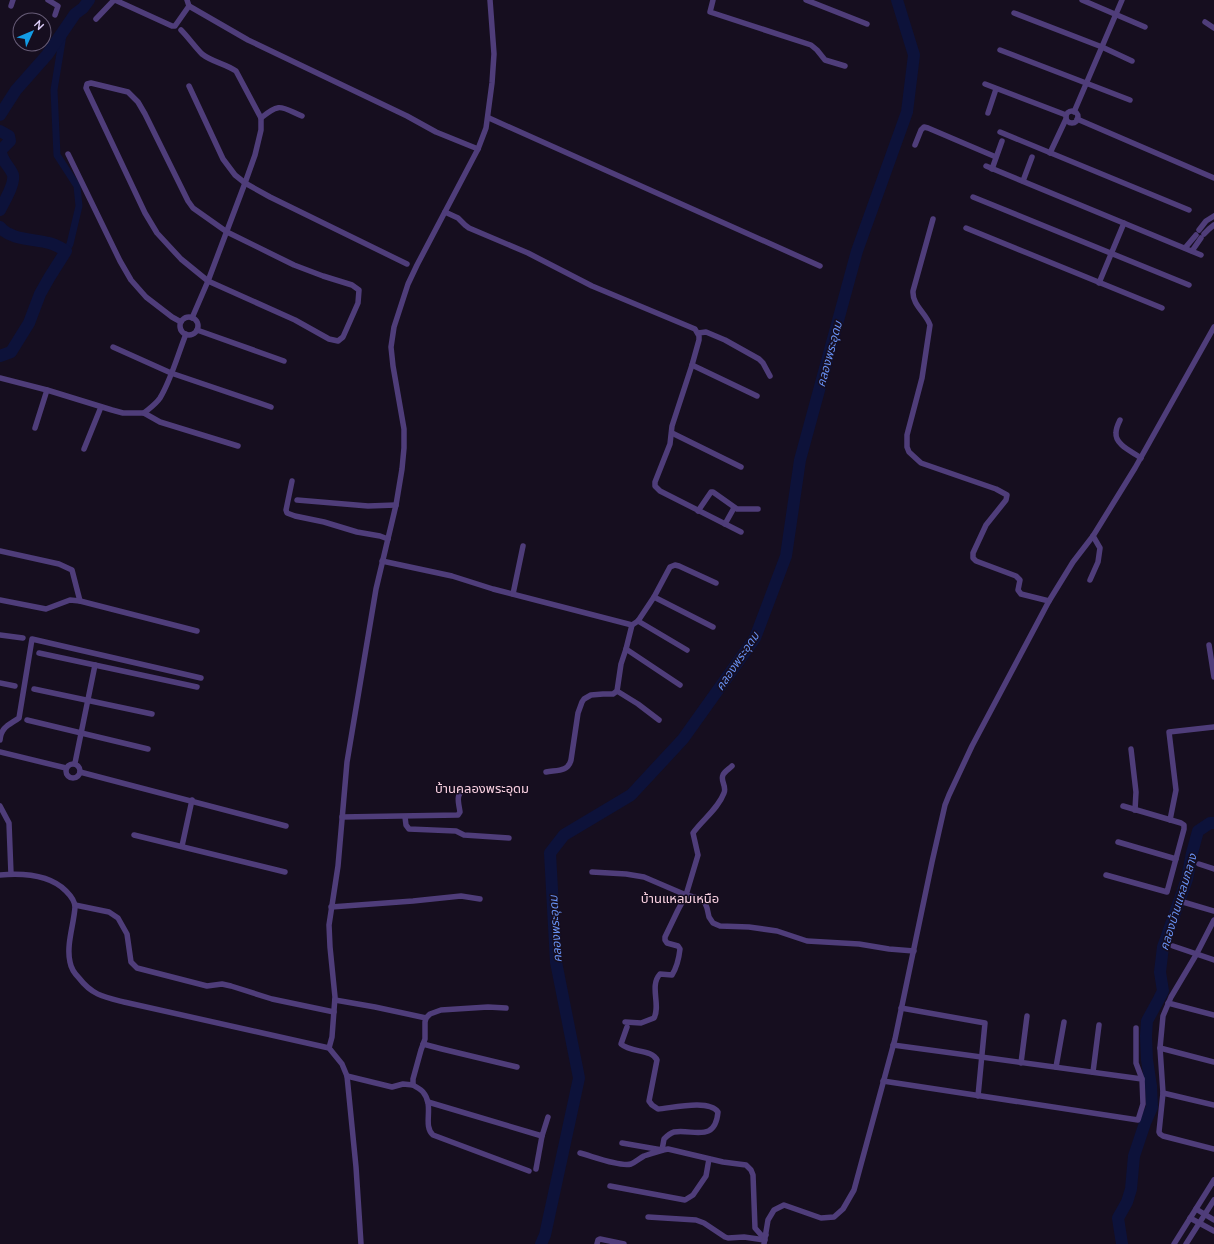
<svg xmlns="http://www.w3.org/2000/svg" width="1214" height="1244" font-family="Lato,'Noto Sans Thai',sans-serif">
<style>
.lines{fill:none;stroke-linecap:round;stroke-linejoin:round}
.canal{stroke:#0d123a;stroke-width:7}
.river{stroke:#0d123a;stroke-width:12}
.street{stroke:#4f3d7a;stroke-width:5.5}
.labels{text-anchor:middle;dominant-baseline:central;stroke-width:3;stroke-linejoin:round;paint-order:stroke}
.water-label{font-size:12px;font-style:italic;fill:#6790f2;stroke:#160e1f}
.quarter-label{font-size:13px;fill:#fbd2e2;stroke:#160e1f}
</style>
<rect width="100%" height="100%" fill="#160e1f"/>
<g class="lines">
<path class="canal" d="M64,29L54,90L57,155L77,186L79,206L70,244L66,251"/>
<g class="river">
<path d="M0,115L16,90L47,55L75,14L83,8L89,0"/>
<path d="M0,131L9,136L10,141L1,150C0,160 10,166 13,175C15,184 4,202 0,210"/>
<path d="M0,227C10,240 35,239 49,243C55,244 61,248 66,251L49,278L40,294L29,323L11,352L0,356"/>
<path d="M541,1244L545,1235L579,1078L556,962L550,853L564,835L631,795L683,739L755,638L786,556L800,460L857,251L907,112L914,55L897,0"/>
<path d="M1122,1244L1118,1218L1127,1202L1131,1189L1134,1156L1145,1123L1152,1107L1151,1086L1147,1060L1146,1036L1147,1021L1159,999L1163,991L1160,972L1163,947L1187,879L1192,853L1198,831L1210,823H1214"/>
</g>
<g class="street">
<path d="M48,0L58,6L55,15"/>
<path d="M115,0L172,26H175L189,6"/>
<path d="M187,0L189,6L248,40L407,116L436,132L478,149"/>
<path d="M713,0L710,12L811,45L817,50L825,60L845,66"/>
<path d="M806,0L867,24"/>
<path d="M1082,0L1145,27"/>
<path d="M11,6L13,0"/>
<path d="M1014,13L1102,47L1132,61"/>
<path d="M96,19L114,0"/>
<path d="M1205,22L1214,28"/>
<path d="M181,30C188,37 195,47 202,54C212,62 226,64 236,71L261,118V130L255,155L245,183L208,281L192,318"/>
<path d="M1000,50L1130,100"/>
<path d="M91,83L128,92L138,102L145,114L188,201L193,208L227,232L294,265L323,276L352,285L359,290L358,303L343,337L338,341L329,339L295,320L208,281L181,259L157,233L145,213L86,88L87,84Z"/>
<path d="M985,84L1066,115"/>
<path d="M189,86L223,159L235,175L245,183L270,197L407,264"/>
<circle cx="1072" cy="117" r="6"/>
<path d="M1074,112L1122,0"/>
<path d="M988,113L996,89"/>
<path d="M261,118C280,102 281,107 302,116"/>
<path d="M489,118L820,266"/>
<path d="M1077,119L1214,178"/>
<path d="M1000,132L1189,210"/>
<path d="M915,145L921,130L924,127L928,128L996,157"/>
<path d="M1050,153L1066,119"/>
<path d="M68,154L120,261L131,280L146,297L172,317L181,322"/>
<path d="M986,166L1201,255"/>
<path d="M992,169L1002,141"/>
<path d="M1023,181L1032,157"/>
<path d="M973,197L1189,285"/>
<path d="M445,212L458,218L465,225L469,228L528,253L592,286L695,329L699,336V340L692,365L672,426L670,444L655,482V486L660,491L741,532"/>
<path d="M933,219L913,291C912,305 926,313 930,325L922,378L907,435V447L909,452L921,463L996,489L1007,495L1006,500L986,525L973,553V558L976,561L1016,576L1020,580L1018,590L1021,594L1049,601"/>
<path d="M966,228L1162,308"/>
<path d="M1199,230L1206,221L1214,216"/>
<path d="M1204,234L1209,229L1214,225"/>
<path d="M1185,248L1196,235"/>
<path d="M1192,251L1201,238"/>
<path d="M1099,283L1124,223"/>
<circle cx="189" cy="326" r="9"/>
<path d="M197,330L284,361"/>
<path d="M698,333L706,332L725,340L759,359L763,363L770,376"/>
<path d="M113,347L171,373L271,407"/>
<path d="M692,365L757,396"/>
<path d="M0,378L47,390L112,410L123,413H144C150,408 156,404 160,398C171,380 178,354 186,334"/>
<path d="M144,413L160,422L238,446"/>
<path d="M1120,420C1118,424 1116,429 1116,433C1115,445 1133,452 1141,458"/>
<path d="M35,428L47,390"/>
<path d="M672,433L741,467"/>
<path d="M84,449L101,407"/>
<path d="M292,481L286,510L287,513L295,516L324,522L357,532L380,536L388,539"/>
<path d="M297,500L368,506L396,505"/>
<path d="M698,511L711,492H713L737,509H758"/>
<path d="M725,524L734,508"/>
<path d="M0,551L59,564L72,570L80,601"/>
<path d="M382,561L452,576L493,589L632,625"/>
<path d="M1090,580L1098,562L1100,548L1093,536"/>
<path d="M513,594L523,546"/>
<path d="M654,597L713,627"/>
<path d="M0,600L46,609L70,600L80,601L197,631"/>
<path d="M638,621L687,650"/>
<path d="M0,635L23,638"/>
<path d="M1209,645L1214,677"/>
<path d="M626,649L680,685"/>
<path d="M39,653L197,687"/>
<path d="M0,683L15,686"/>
<path d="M34,689L152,714"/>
<path d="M617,691L638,704L659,720"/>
<path d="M27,720L148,749"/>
<path d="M0,740C1,727 9,725 19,718L32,639L201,678"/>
<path d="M1131,749L1136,792L1135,810"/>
<path d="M0,752L66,768"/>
<path d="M75,763L95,665"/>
<circle cx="73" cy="771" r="7"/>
<path d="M80,772L286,826"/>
<path d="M546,772C557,770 568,772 571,760L578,713L582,702L584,699L591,695L603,694H613L617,691L621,664L626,649L632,625L638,621L654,597L670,567L675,565L679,566L716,583"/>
<path d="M0,806L9,823L11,874"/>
<path d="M342,817L458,815L460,812C459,804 455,794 464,790L488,789"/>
<path d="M405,817L406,825L409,829L456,831L464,835L509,838"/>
<path d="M1170,820L1176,790L1169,732L1214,727"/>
<path d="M134,835L285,872"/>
<path d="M1118,842L1176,859"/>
<path d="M182,846L192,800"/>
<path d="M1199,864L1214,869"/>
<path d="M592,872L626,874L644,877L686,895L697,898L705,903L707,908L709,917L713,923L720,926L749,927L777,931L807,941L859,944L889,949L914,951"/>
<path d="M0,875C23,873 49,874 66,891C70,895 75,901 75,907C74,924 66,945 70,962C71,968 75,974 79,978C92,995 104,997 124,1002L329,1048L342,1064L347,1076L356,1167L361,1244"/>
<path d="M1106,875L1167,892L1184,829V825L1181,823L1123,806"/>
<path d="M1183,902L1214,911"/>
<path d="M75,905L109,912L118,918L127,934L131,962L137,968L207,986L222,984L231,986L272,999L334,1012"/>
<path d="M331,907L413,901L461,896L480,899"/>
<path d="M1214,920L1196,955L1171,997L1163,1016L1160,1048L1163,1093L1159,1132L1160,1134L1163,1136L1214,1149"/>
<path d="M1173,946L1214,960"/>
<path d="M335,1000L375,1007L426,1018"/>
<path d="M1168,1003L1214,1015"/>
<path d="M901,1008L985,1023L978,1096"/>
<path d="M625,1022L641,1023L654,1018C661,1005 649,986 660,974L672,975C677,967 679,958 680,949L678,946L667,943L665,940V937L678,910L686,895L698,855L693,833C702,820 718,809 724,793C727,786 720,781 723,775C724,772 729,769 732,766"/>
<path d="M1136,1028V1063L1142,1079"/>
<path d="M423,1044L442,1049L517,1067"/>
<path d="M329,1048L332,1037L335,997L330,947L329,925L338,866L347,762L376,589L396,505L402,469L404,448V429L393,366L391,347L394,327L408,284L417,265L478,149L486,128L492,83L494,54L490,0"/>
<path d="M1160,1048L1214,1062"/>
<path d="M1021,1063L1027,1016"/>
<path d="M1056,1067L1064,1022"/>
<path d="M1093,1072L1099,1025"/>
<path d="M347,1076L392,1087L403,1084L413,1085V1079L421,1050L425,1039V1022L426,1018L430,1014L441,1010L488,1007L506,1008"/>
<path d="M883,1081L1138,1120L1143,1104L1142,1079L893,1045"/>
<path d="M413,1085C416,1087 421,1089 423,1092C435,1106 422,1125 433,1135L529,1171"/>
<path d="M1163,1093L1214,1105"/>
<path d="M428,1102L542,1136L548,1117"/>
<path d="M622,1143L662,1150L664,1139C667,1136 670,1133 674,1132C694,1129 715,1143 718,1112C709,1099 672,1108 658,1109L652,1105L649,1101L657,1060C652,1049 631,1053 621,1044L627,1027"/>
<path d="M580,1153C592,1156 620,1167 631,1164C636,1162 640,1158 644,1156C650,1154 662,1150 668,1149L723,1162L746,1165L751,1170L753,1175L755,1228L762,1236L766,1235"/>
<path d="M536,1169L542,1136"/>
<path d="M610,1186L685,1200L693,1195L706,1176L709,1159"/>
<path d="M1196,1209L1214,1220"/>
<path d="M648,1217L696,1220L704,1223L725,1237L728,1238L744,1237L765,1240"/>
<path d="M1190,1218L1214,1231"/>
<path d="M597,1244L598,1240L600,1239L624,1244"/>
<path d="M764,1244L768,1220L774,1210L784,1205L821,1218L834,1217L843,1209L854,1190L895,1039L932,862L945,805L949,795L972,746L1049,601L1073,562L1093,536L1135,468L1214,327"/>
<path d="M1174,1244L1214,1180"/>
<path d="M1186,1244L1214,1200"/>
</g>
</g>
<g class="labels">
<g class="water-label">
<text transform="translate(829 354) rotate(-75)">คลองพระอุดม</text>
<text transform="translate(737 661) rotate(-56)">คลองพระอุดม</text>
<text transform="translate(1178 902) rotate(-73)">คลองบ้านแหลมกลาง</text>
<text transform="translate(555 929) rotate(-94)">คลองพระอุดม</text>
</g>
<g class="quarter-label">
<text x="482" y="788">บ้านคลองพระอุดม</text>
<text x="680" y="898">บ้านแหลมเหนือ</text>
</g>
</g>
<g transform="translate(32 32) rotate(46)"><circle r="19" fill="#160e1f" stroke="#675c77"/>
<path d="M0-3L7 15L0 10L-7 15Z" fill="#139ce5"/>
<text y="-6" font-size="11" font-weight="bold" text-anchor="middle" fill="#e0d1fb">N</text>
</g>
</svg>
